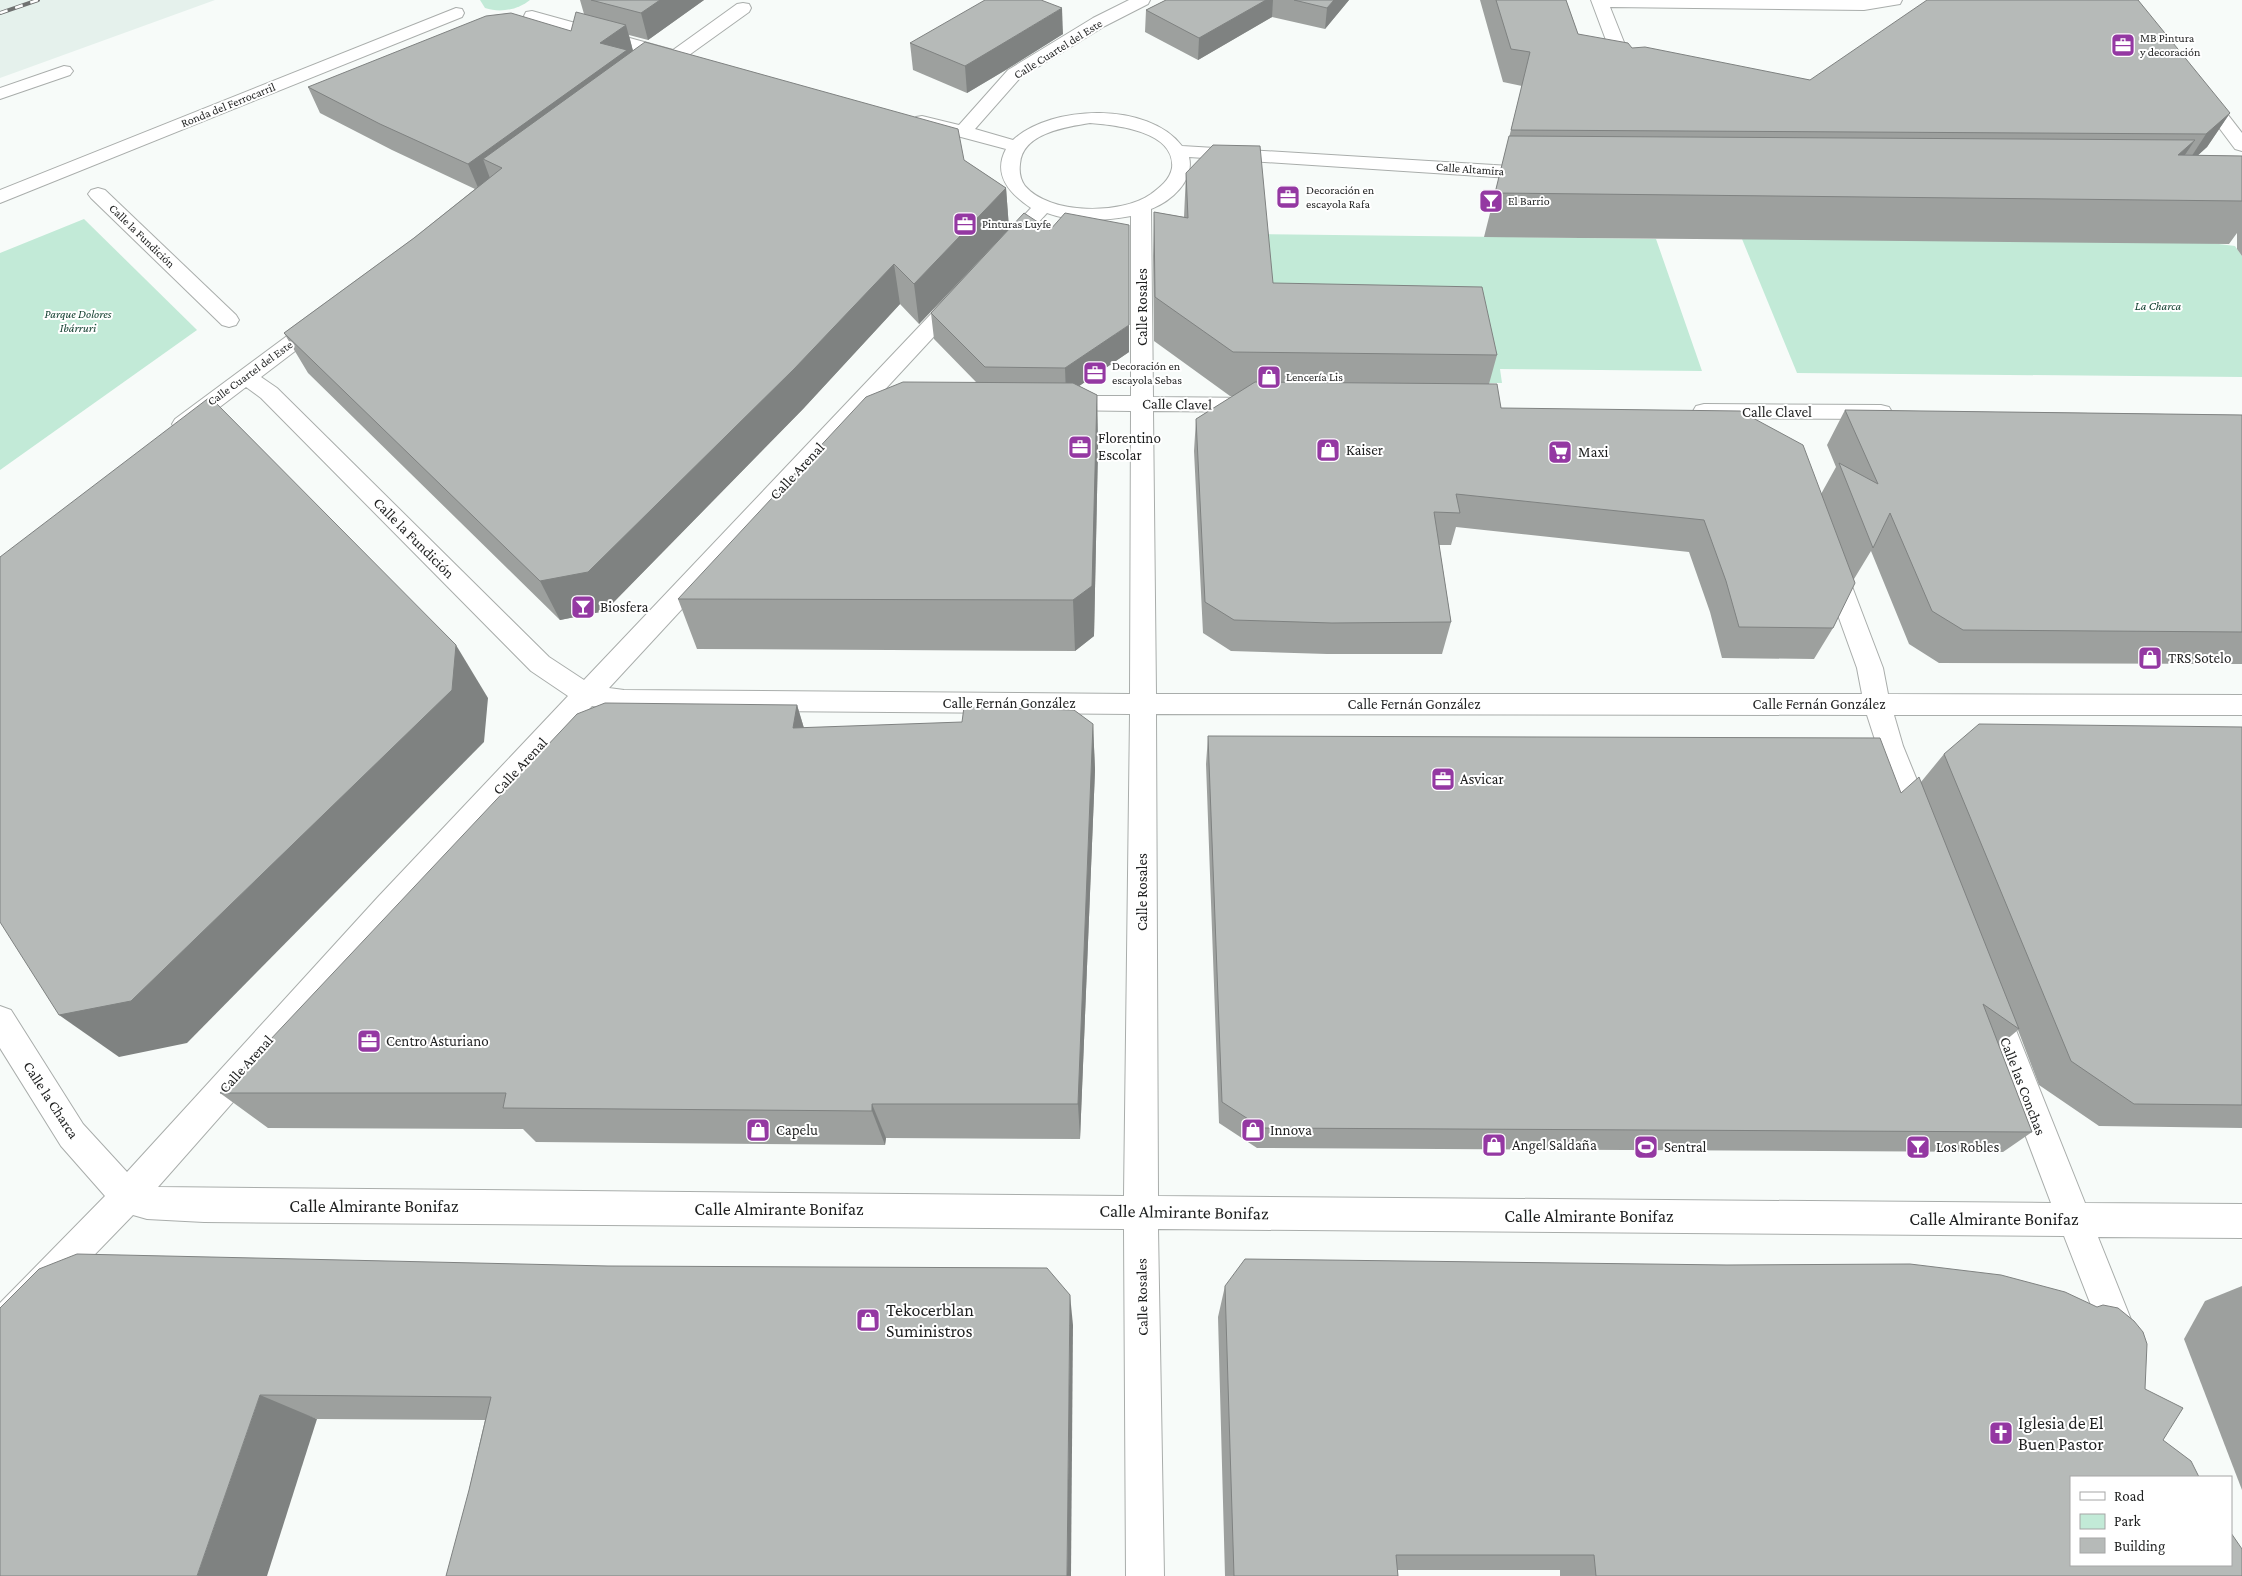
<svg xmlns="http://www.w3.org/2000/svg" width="2242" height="1576" font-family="'Crimson Pro',serif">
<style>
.built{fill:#e5f1ec}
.green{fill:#c2ead7}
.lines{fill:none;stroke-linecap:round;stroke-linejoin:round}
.minor-casing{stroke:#a9adab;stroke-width:2}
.minor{fill:#fff;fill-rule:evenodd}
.rail-casing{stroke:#707271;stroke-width:4}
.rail{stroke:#fff;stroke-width:2.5;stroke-dasharray:8;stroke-linecap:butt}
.wall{fill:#9da09e}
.shaded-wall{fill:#7f8281}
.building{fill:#b6bab8;stroke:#7f8281}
.labels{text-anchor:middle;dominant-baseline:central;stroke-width:4;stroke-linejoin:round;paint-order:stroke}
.far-poi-label{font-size:12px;fill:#1f2020;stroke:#fff;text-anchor:start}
.far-street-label{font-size:12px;fill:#1f2020;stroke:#fff}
.far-park-label{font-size:12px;font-style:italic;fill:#0c3a2a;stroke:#fff}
.street-label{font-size:15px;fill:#1f2020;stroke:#fff}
.poi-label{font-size:15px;fill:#1f2020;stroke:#fff;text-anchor:start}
.near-street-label{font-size:18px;fill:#1f2020;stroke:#fff}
.near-poi-label{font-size:18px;fill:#1f2020;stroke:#fff;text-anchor:start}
</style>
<rect width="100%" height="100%" fill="#f7fbf9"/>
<path class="built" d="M0,0H215L0,78Z"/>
<g class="green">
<path d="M480,0H530C518,10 500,13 485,8Z"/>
<path d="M84,219L197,330L0,470V253Z"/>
<path d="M2122,232L2235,246L2242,256V377L1797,373L1742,239Z"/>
<path d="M1260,234L1656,239L1702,371L1500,369L1502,383H1482L1269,328Z"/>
</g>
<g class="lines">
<g class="minor-casing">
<g id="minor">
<path d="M1129,0H1150L1148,4L1105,26L1020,78L975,129L1013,140C1052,104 1149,102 1182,146L1510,166L1545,168L1547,172L1545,176L1510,178L1189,157C1195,181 1170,202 1151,209L1153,397L1256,398L1264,400L1267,405L1264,410L1256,412L1153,411L1156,694H1862L1857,668L1821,568L1824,562L1833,559L1842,562L1845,568L1883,668L1888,694L2242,695V715H1894L1903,746L1934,822L1930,830L1920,834L1910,830L1906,822L1877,746L1867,715L1156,714L1158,1196L2051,1203L1976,1005L1980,995L1991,991L2002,995L2006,1005L2085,1203L2242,1204V1238L2098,1237L2140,1342L2134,1354L2122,1360L2110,1354L2064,1236L1158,1229L1164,1576H1126L1124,1229L204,1222L147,1219L133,1215L12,1340L0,1346V1303L105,1196L61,1146L0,1048V1006L11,1010L83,1124L127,1172L378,897L568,696L531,671L261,398L246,387L191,429L183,432L175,429L172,424L175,419L314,316L321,314L328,316L332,321L328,326L261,377L277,388L549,657L584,680L950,294L957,293L964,294L967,299L964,304L609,688L624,690L1130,694L1131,411L1059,410L1051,408L1048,403L1051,398L1059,396H1131V216C1103,221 1074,223 1047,213L1014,249L1007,251L1000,249L997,245L1000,241L1031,208C1010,194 992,175 1006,149L916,125L913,121L916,117L922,116L959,125L1008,70L1093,18ZM1090,123C1115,125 1176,131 1172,168C1170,180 1159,188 1151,194C1121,215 1050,215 1025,186C1020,179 1019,172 1020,164C1022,133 1066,127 1090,123ZM592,706L624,710L1130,714L1124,1196L158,1187L398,915Z"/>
<path d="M1591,0H1902L1900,4L1864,10L1610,7L1637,75L1634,79H1622L1619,75Z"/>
<path d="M743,3L749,4L751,8L749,12L657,78H645L642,74L662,58L526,20L524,16L526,12L532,11L673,50L737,4Z"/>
<path d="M456,8L462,9L464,13L462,17L0,203V190Z"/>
<path d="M64,66L70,67L73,71L70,75L0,99V88Z"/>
<path d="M2202,88L2208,89L2242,133V151L2235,149L2193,93L2196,89Z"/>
<path d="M98,188L105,190L236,315L239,320L236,325L229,327L222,325L91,198L88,194L91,190Z"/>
<path d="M1704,404L1881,405L1889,407L1892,412L1889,417L1881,419L1704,418L1696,416L1693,411L1696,406Z"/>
</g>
</g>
<use href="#minor" class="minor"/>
<g class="rail-casing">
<path id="rail" d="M0,13L38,0"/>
</g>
<use href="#rail" class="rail"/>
</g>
<g class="wall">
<path d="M580,0H704L648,40L629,35L633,51L964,160L1006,188L1009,228L1129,352L1079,386L1097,395L1098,448L1094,636L1075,651L697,649L678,599L976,382L934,339L931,313L955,287L919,324L900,304L803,409L605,611L560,620L308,373L284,333L414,238L475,189L392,150L320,113L308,87L571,31L584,14Z"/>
<path d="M1166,0H1349L1325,29L1272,17L1198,60L1145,32L1146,10Z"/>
<path d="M1480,0H1566L1578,34L1632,48L1810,80L2230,113L2207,147L2198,155L2242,156V256L2237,249V233L2229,244L1484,237L1522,86L1503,82Z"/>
<path d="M1063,34L1004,71L967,93L913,70L910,43Z"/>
<path d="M1186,173L1273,283L1497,355L1489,384L1501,408L1821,494L1836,467L1827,445L1845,410L2242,415V664L1939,663L1909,644L1871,551L1854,579L1833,628L1814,659L1722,658L1710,612L1689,552L1456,527L1451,545H1439L1451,622L1442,654H1327L1231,651L1203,633L1194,451L1196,419L1233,396H1230L1154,341L1153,256L1154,212L1184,217Z"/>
<path d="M797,705L804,728L1093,724L1095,770L1080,1139L886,1138L885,1145L536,1142L523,1129L268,1128L220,1093Z"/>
<path d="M2242,727V1128L2099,1126L2039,1085L2018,1030L1999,1046L2032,1132L2003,1152L1257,1148L1219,1123L1206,764L1208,736L1901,793L1921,782L1944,754Z"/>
<path d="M1225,1286L2071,1477L2242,1576H1560V1570H1397L1398,1576H1225L1218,1317Z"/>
<path d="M2242,1286V1490L2184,1339L2205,1301Z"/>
<path d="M0,1308L1073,1325L469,1490L485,1420L317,1419Z"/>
</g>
<g class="shaded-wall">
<path d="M660,0H704L648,40L641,13Z"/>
<path d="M1266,0H1273L1272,17L1198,60L1199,38Z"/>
<path d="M1334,0H1349L1325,29L1327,8Z"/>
<path d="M1062,8L1063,34L1004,71L967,93L965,66Z"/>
<path d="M626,25L633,51L502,168L483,159L491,181L479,190L468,164L600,43Z"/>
<path d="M2230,113L2207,147L2184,168L2206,134Z"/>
<path d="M2195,140L2166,183L2178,155Z"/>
<path d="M1006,188L1009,229L919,324L914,284Z"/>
<path d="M894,264L900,304L803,409L605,611L560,620L540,581Z"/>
<path d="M1129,325V352L1066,395L1065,368Z"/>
<path d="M1097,395L1098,448L1094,636L1075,651L1073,600Z"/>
<path d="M456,645L488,698L484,742L187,1043L119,1057L59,1015Z"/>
<path d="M797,705L811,752L793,728Z"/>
<path d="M1093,724L1095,770L1080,1139L1078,1104Z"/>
<path d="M872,1104L886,1138L885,1145L872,1111Z"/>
<path d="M1070,1295L1073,1325L1071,1576H1067Z"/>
<path d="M260,1395L317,1419L267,1576H197Z"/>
</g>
<g class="building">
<path d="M591,0H660L641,13Z"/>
<path d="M985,0H1041L1062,8L1002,44L965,66L910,43Z"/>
<path d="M1166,0H1266L1199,38L1146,10Z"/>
<path d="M1294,0H1334L1327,8Z"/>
<path d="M1496,0H1566L1578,34L1628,43L1632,48L1645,47L1810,80L1927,0H2138L2230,113L2206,134L1511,130L1530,52L1511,49Z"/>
<path d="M576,12L626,25L600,43L627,50L468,164L380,124L308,87L486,16L511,13L571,31Z"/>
<path d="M645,42L958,129L964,160L1006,188L914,284L894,264L794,369L588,572L540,581L284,333L414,238L502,168L483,159Z"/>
<path d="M1509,136L2195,140L2178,155L2242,156V201L1495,193Z"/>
<path d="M1213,145L1260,146L1273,283L1482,287L1497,355L1233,352L1155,297L1154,212L1188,218L1186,173Z"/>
<path d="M1024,213L1050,230L1065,213L1129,225V325L1065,368L985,367L931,313Z"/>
<path d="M903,382L1073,383L1097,395L1092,586L1073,600L678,599L866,397Z"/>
<path d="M1255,382L1497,384L1501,408L1740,411L1803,445L1855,583L1833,628L1739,627L1726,581L1704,520L1456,494L1460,513L1434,512L1451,622L1332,623L1234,620L1205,602L1196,419Z"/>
<path d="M210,397L456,645L452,690L131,1001L59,1015L0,922V557Z"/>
<path d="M1845,410L2242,415V632L1963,630L1932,611L1890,513L1873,548L1839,463L1878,484Z"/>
<path d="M605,703L797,705L793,728L962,722L964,707L1074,710L1093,724L1078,1104H872V1111L503,1108L506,1093H220L577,714Z"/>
<path d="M1979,724L2242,727V1105L2134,1104L2071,1061L1944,754Z"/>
<path d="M1208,736L1880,738L1901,793L1919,777L2019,1029L1983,1004L2032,1132L1262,1128L1222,1102Z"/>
<path d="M77,1254L608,1266L1047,1268L1070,1295L1067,1576H446L469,1490L491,1397L260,1395L197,1576H0V1308L39,1269Z"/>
<path d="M1245,1259L1727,1265L1910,1264L2001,1275L2065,1292L2097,1307L2103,1305L2118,1308L2134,1321L2143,1332L2147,1344L2145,1389L2183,1408L2163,1440L2191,1461L2199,1477H2071V1565H2231V1533L2242,1549V1576H1596L1594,1555H1396L1398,1576H1234L1225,1286Z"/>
</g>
<defs>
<g id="office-square" transform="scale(1.25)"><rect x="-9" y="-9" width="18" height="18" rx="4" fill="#9438a2" stroke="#fff"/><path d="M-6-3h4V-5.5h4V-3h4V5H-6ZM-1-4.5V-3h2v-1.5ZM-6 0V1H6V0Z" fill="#fff"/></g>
<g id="bar-square" transform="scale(1.25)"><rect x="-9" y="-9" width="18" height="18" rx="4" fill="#9438a2" stroke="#fff"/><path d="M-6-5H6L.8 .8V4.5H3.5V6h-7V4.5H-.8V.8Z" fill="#fff"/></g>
<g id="shop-square" transform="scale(1.25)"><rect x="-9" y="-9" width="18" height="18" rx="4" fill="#9438a2" stroke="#fff"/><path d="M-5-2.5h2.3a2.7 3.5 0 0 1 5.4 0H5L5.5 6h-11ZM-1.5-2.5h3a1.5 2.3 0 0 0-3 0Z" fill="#fff"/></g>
<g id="supermarket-square" transform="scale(1.25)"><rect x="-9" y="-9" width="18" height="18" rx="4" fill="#9438a2" stroke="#fff"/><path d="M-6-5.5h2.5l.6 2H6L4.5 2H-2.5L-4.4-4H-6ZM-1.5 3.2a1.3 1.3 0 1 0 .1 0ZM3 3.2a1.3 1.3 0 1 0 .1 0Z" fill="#fff"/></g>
<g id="stadium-square" transform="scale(1.25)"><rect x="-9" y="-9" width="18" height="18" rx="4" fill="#9438a2" stroke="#fff"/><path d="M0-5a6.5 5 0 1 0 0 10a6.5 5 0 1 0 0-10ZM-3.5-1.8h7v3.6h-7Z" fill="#fff"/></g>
<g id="church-square" transform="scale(1.25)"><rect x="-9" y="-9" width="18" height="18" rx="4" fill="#9438a2" stroke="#fff"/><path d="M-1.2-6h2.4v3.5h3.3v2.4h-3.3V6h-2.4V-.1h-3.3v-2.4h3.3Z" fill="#fff"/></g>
</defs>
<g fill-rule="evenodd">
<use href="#office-square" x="2123" y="45"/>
<use href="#office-square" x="1288" y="197"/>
<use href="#bar-square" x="1491" y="201"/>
<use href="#office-square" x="965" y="224"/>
<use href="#office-square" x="1095" y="373"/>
<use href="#shop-square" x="1269" y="377"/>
<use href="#office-square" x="1080" y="447"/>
<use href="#shop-square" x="1328" y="450"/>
<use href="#supermarket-square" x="1560" y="452"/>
<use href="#bar-square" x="583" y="607"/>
<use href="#shop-square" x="2150" y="658"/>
<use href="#office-square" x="1443" y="779"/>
<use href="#office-square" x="369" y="1041"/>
<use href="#shop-square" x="758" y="1130"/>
<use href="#shop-square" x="1253" y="1130"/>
<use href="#shop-square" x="1494" y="1145"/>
<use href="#stadium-square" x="1646" y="1147"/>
<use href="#bar-square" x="1918" y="1147"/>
<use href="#shop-square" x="868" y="1320"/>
<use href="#church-square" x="2001" y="1433"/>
</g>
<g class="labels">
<g class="far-poi-label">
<text x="2140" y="38">MB Pintura<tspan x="2140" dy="14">y decoración</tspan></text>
<text x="1306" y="190">Decoración en<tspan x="1306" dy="14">escayola Rafa</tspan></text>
<text x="1508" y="201">El Barrio</text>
<text x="982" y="224">Pinturas Luyfe</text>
<text x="1112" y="366">Decoración en<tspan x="1112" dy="14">escayola Sebas</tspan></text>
<text x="1286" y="377">Lencería Lis</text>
</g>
<g class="far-street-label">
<text transform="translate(1058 49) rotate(-32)">Calle Cuartel del Este</text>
<text transform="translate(228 105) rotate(-22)">Ronda del Ferrocarril</text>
<text transform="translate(1470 169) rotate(4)">Calle Altamira</text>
<text transform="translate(142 236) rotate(44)">Calle la Fundición</text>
<text transform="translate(250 373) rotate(-36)">Calle Cuartel del Este</text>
</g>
<g class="far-park-label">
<text x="2158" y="306">La Charca</text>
<text x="78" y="314">Parque Dolores<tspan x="78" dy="14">Ibárruri</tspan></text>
</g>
<g class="street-label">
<text transform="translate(1142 307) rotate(-90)">Calle Rosales</text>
<text transform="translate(1177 404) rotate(1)">Calle Clavel</text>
<text x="1777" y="412">Calle Clavel</text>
<text transform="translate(797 471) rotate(-47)">Calle Arenal</text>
<text transform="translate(414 538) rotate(45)">Calle la Fundición</text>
<text x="1009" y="703">Calle Fernán González</text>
<text x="1414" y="704">Calle Fernán González</text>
<text x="1819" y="704">Calle Fernán González</text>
<text transform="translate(520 766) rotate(-47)">Calle Arenal</text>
<text transform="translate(1142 892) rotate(-90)">Calle Rosales</text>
<text transform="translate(246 1064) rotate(-48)">Calle Arenal</text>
<text transform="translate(2023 1086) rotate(69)">Calle las Conchas</text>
<text transform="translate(51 1100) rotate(57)">Calle la Charca</text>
<text transform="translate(1142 1297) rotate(-91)">Calle Rosales</text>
</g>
<g class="poi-label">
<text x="1098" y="438">Florentino<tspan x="1098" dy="17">Escolar</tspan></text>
<text x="1346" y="450">Kaiser</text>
<text x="1578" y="452">Maxi</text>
<text x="600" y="607">Biosfera</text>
<text x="2168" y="658">TRS Sotelo</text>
<text x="1460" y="779">Asvicar</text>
<text x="386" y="1041">Centro Asturiano</text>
<text x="776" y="1130">Capelu</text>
<text x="1270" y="1130">Innova</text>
<text x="1512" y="1145">Angel Saldaña</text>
<text x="1664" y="1147">Sentral</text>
<text x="1936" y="1147">Los Robles</text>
</g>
<g class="near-street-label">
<text x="374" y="1206">Calle Almirante Bonifaz</text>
<text x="779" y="1209">Calle Almirante Bonifaz</text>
<text transform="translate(1184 1212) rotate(1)">Calle Almirante Bonifaz</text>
<text x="1589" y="1216">Calle Almirante Bonifaz</text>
<text x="1994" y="1219">Calle Almirante Bonifaz</text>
</g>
<g class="near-poi-label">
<text x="886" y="1310">Tekocerblan<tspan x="886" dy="21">Suministros</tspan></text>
<text x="2018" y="1423">Iglesia de El<tspan x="2018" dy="21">Buen Pastor</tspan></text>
</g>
</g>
<rect x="2070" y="1476" width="162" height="90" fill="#ffffff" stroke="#a5a6a6"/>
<rect x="2080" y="1492" width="25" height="8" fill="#ffffff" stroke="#a5a6a6"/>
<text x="2114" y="1501" font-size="15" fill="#1f2020">Road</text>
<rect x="2080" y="1514" width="25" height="15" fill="#c2ead7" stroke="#a5a6a6"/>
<text x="2114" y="1526" font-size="15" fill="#1f2020">Park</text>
<rect x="2080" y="1538" width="25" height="15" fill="#b6bab8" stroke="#a5a6a6"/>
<text x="2114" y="1551" font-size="15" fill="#1f2020">Building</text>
</svg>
